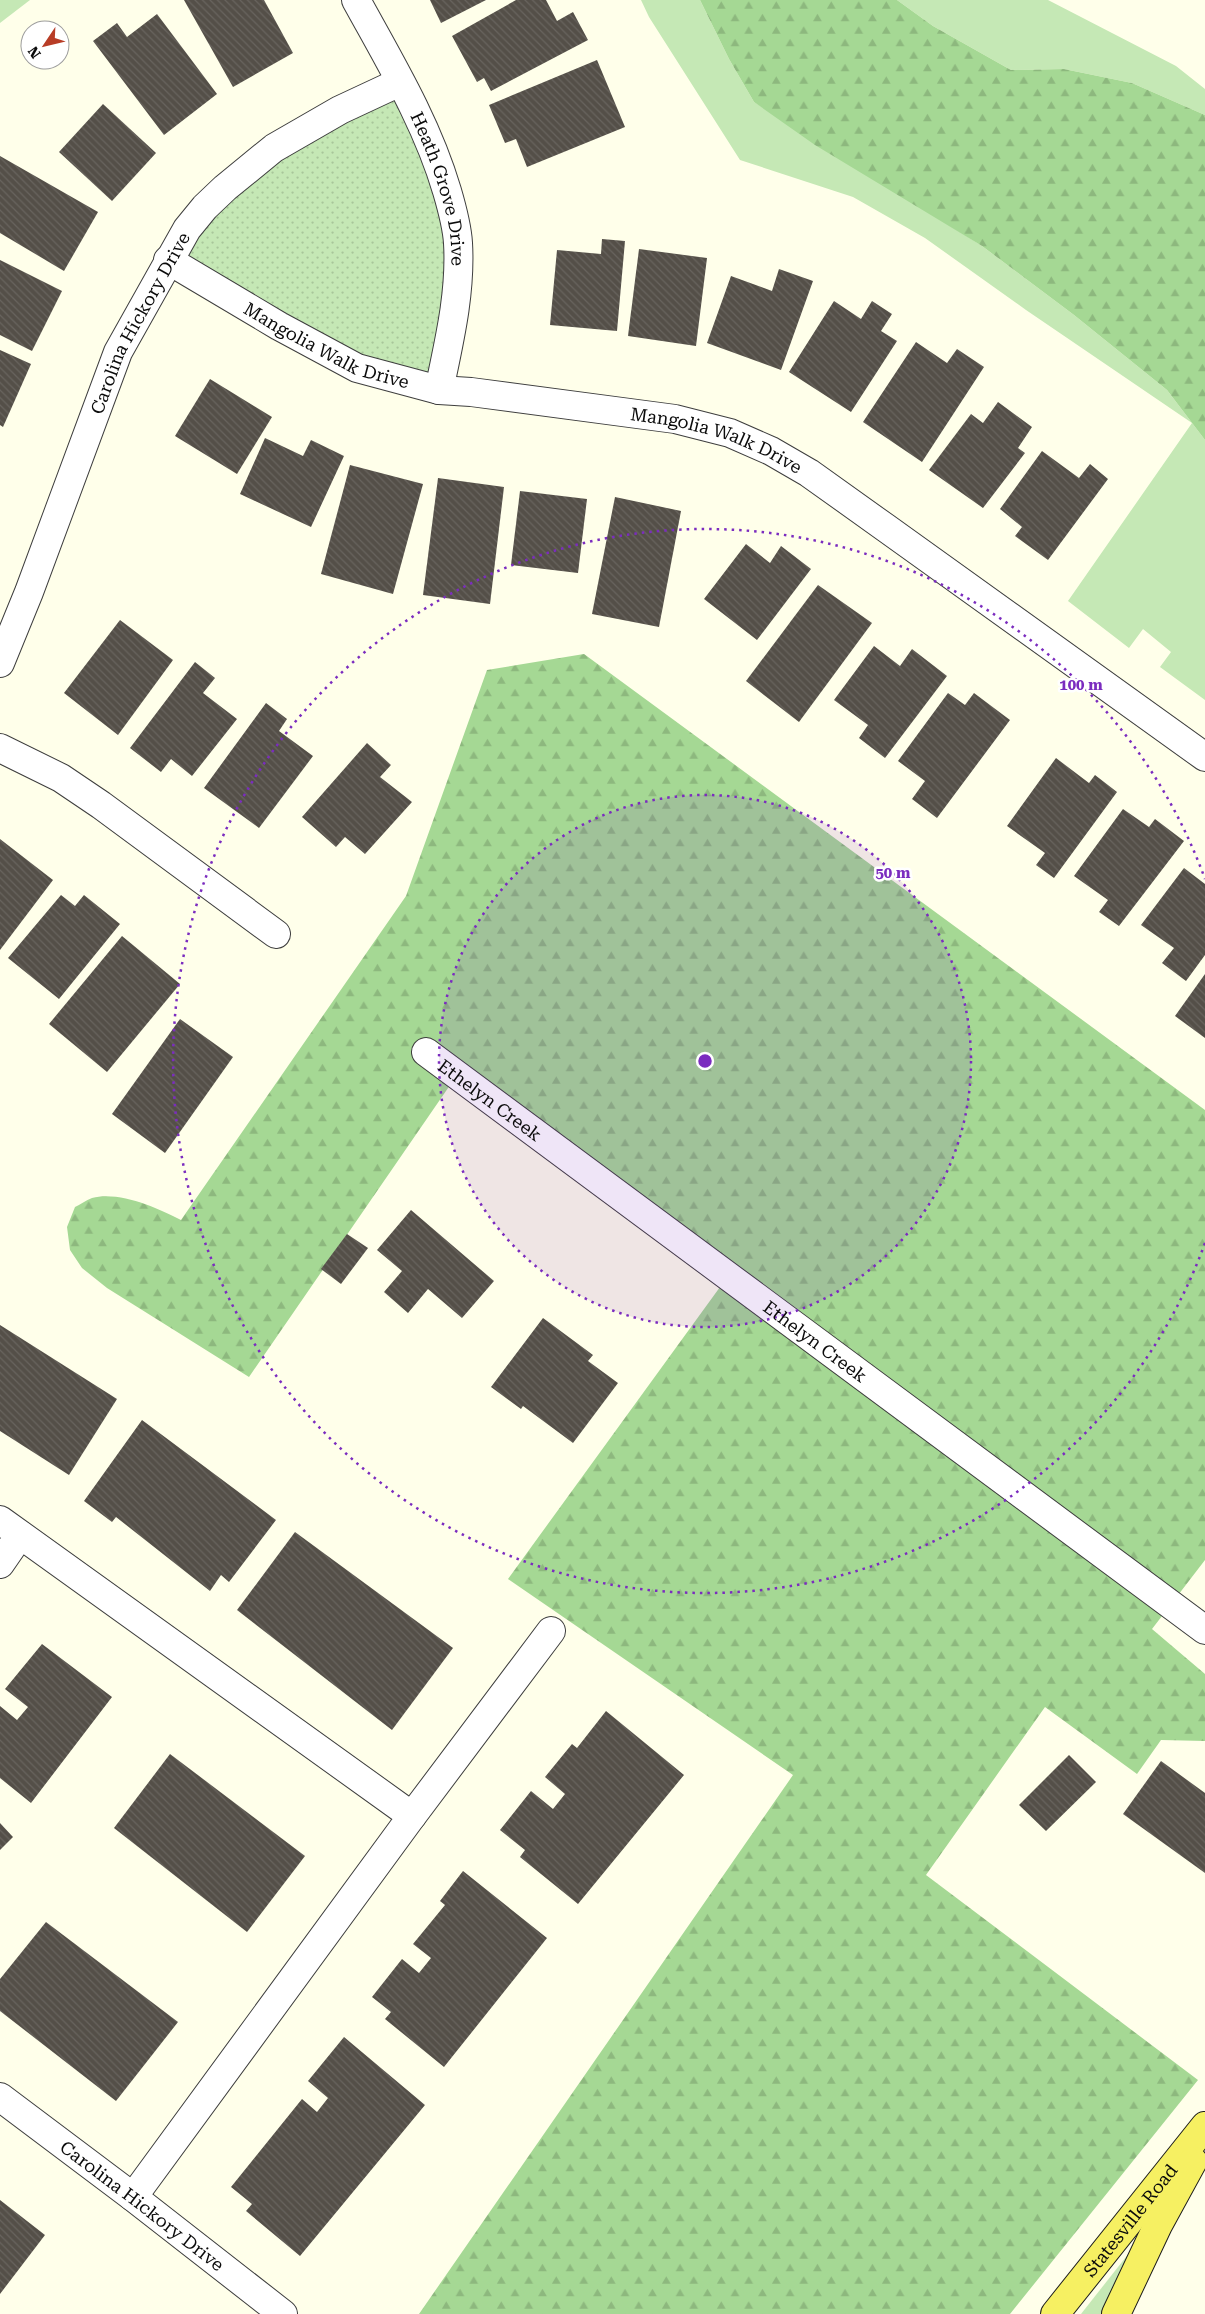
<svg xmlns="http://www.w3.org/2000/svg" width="1205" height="2314" font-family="'Roboto Serif',serif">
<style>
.grass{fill:#c5e8b5}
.forest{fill:url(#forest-firs)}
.park{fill:url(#park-dots)}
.building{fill:url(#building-back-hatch)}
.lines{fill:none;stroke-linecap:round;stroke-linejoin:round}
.minor-casing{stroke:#3e3e3e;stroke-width:30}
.major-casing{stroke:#1c1c1c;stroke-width:30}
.minor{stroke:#fff;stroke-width:28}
.major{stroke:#f6f062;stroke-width:28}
.ring{fill:none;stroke:#7b2cbf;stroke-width:2.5;stroke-dasharray:2.5 5}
.labels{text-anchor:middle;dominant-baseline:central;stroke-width:5;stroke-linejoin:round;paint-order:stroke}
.street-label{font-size:18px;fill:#0b0b0b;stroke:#fff}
.centre{fill:#7b2cbf;stroke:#fff;stroke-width:2.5}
.ring-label{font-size:15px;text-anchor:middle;font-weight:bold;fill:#7b2cbf;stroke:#fff;stroke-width:5;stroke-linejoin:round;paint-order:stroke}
</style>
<defs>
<pattern id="forest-firs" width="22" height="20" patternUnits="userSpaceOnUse" patternTransform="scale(1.25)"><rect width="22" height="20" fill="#a5d894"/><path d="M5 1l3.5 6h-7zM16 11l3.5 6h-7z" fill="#8db87e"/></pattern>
<pattern id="park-dots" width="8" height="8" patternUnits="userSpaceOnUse" patternTransform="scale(1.25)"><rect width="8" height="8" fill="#c5e8b5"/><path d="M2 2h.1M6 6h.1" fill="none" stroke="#a8c69a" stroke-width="1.8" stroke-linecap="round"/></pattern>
<pattern id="building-back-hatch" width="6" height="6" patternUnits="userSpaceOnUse" patternTransform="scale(1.25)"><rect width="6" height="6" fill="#544f48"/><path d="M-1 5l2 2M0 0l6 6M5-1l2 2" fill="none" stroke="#68645e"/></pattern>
</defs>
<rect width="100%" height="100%" fill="#ffffea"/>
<g class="grass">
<path d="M0,0H30L0,23Z"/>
<path d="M641,0H700L729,59L754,102L982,246L1074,315L1167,390L1205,440V700L1160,667L1171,652L1143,629L1129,648L1068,601L1192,423L1026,310L925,238L853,197L740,160L649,17Z"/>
<path d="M897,0H1048L1176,66L1205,89V115L1132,83L1064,69L1011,70L933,26Z"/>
<path d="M1133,2248L1104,2314H1081Z"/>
</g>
<g class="forest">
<path d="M700,0H897L933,26L1011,70L1064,69L1132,83L1205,115V440L1167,390L1074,315L982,246L815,145L754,102L729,59Z"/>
<path d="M584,654L1205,1110V1560L1152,1629L1205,1674V1741L1161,1740L1137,1774L1045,1707L926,1875L1198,2080L1010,2314H419L793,1775L508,1579L728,1276L457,1075L249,1377L107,1288L82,1268L70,1250L67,1227L75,1207C80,1205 86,1200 92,1198C120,1191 157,1208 181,1220L406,896L487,670Z"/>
</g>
<path class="park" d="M400,82L453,211L439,390L357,368L168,260L205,207Z"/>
<g class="building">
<path d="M184,0H264L293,53L233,87Z"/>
<path d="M430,0H486L441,23Z"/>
<path d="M516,0H546L557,21L573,12L588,40L491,91L484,78L477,82L452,36Z"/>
<path d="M157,14L217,94L164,135L93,41L117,23L127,37Z"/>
<path d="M597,60L625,127L527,167L516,139L505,143L489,105Z"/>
<path d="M103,104L156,153L112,201L59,152Z"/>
<path d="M0,156L98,212L64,271L0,233Z"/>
<path d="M602,239L625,241L617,331L550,325L557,250L601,254Z"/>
<path d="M639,249L707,258L696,346L628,336Z"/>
<path d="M0,260L62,291L32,351L0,335Z"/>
<path d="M779,269L813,281L781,370L707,343L731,276L772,291Z"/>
<path d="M834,301L861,319L872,301L892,314L881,331L897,341L851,412L789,372Z"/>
<path d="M916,342L947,363L957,349L984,367L922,462L863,422Z"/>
<path d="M0,350L31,364L3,427L0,425Z"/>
<path d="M210,379L272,417L237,474L175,436Z"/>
<path d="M998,402L1032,427L1018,448L1025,453L983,508L929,470L971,414L983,423Z"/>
<path d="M265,438L303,456L311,440L344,456L311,527L240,494Z"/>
<path d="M1042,451L1079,478L1090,464L1108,479L1048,560L1015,536L1022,527L1000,509Z"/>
<path d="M350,465L423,484L393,594L321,574Z"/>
<path d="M438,478L504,487L490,604L423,595Z"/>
<path d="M520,491L587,499L578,573L511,565Z"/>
<path d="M615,497L681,511L659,627L592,614Z"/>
<path d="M746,544L770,563L781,546L811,569L757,640L704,599Z"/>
<path d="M818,585L872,623L799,722L746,681Z"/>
<path d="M120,620L173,660L118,735L64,693Z"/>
<path d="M874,646L900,666L912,649L947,676L885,758L859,738L868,725L834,700Z"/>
<path d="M195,662L215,678L203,693L237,719L192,776L171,759L161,772L130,748Z"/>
<path d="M948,693L965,705L974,693L1010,720L937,818L912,799L925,781L898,761Z"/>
<path d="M266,703L287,719L279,731L313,756L259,828L204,788Z"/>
<path d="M367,743L391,765L380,777L412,802L365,854L345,837L336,847L302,817Z"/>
<path d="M1056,758L1089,783L1095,775L1117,792L1054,878L1036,865L1045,853L1007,826Z"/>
<path d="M1123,809L1149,827L1155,819L1184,841L1119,926L1099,912L1108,900L1074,876Z"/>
<path d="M0,839L53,880L0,950Z"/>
<path d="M1184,868L1205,884V955L1186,981L1162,963L1174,948L1141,925Z"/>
<path d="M61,895L75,906L84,895L120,924L59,999L8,958Z"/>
<path d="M122,936L180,984L107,1072L49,1024Z"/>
<path d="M1205,974V1038L1175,1016Z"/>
<path d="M180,1019L233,1057L165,1153L112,1114Z"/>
<path d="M411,1210L494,1281L462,1318L428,1289L408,1313L384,1292L402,1271L377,1250Z"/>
<path d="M347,1234L368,1248L341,1284L321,1269Z"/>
<path d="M543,1318L593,1355L588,1361L618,1383L573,1443L523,1406L521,1409L491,1387Z"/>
<path d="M0,1325L117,1399L69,1475L0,1431Z"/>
<path d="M142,1420L276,1520L229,1582L221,1575L210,1591L116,1517L112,1522L84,1501Z"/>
<path d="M295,1532L453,1648L392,1730L237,1610Z"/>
<path d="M42,1644L112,1697L31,1803L0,1778V1706L17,1720L28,1707L5,1689Z"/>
<path d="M606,1711L684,1775L578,1904L520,1857L525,1850L500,1830L531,1791L553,1809L565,1794L545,1777L572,1744L577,1748Z"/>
<path d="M170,1754L305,1856L247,1932L114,1828Z"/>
<path d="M1069,1755L1096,1782L1046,1831L1019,1805Z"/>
<path d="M1161,1761L1205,1793V1873L1123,1814Z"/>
<path d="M0,1823L13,1837L0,1850Z"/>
<path d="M463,1871L547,1938L444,2067L385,2019L391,2012L372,1997L402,1959L419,1973L431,1958L413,1944L445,1905L440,1901Z"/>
<path d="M46,1922L178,2022L116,2101L0,2011V1979Z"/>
<path d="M344,2037L425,2105L300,2256L246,2211L252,2204L231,2187L302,2099L317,2112L328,2098L308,2081Z"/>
<path d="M0,2200L45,2235L0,2294Z"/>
</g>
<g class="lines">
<g class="minor-casing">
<g id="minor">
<path id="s1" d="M356,0C390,62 427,123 447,191C452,208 457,226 458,243C461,293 449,342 439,390"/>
<path id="s2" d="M168,260L279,326L357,368L439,390L471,392L675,419L730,433L771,451L809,473L886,528L1205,757"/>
<path id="s3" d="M0,663L29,592L118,352L187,229L205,207L225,188L274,148L340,110L400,82"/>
<path d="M0,748L61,778L101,805L276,934"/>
<path id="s4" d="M426,1052L1205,1630"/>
<path d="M0,1520L412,1816L133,2197"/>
<path d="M0,1564L20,1535"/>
<path d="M412,1816L551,1631"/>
<path id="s5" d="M0,2097L133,2197L283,2314"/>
</g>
</g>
<g class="major-casing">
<g id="major">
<path id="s6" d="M1055,2314L1205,2126"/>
<path d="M1116,2314L1158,2225L1193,2161"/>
</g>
</g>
<use href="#minor" class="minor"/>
<use href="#major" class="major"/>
</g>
<circle cx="705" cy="1061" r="266" fill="#7b2cbf" fill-opacity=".12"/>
<g class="ring">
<circle cx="705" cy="1061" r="266"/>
<path d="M1205 1243A532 532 0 1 1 1205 879"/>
</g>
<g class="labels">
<g class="street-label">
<text stroke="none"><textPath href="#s1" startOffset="208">Heath Grove Drive</textPath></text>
<text stroke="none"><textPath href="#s3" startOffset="368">Carolina Hickory Drive</textPath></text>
<text stroke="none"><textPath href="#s2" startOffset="181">Mangolia Walk Drive</textPath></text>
<text stroke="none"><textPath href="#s2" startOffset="586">Mangolia Walk Drive</textPath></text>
<text stroke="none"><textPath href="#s4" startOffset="80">Ethelyn Creek</textPath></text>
<text stroke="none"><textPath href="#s4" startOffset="485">Ethelyn Creek</textPath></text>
<text stroke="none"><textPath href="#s5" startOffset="179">Carolina Hickory Drive</textPath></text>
<text stroke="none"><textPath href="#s6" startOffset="120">Statesville Road</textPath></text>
</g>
</g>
<circle cx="705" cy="1061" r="8" class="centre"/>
<g class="ring-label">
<text x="1081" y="690">100 m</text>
<text x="893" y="878">50 m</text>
</g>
<g transform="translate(45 45) rotate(235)"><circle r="24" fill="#ffffff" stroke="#9d9d9d"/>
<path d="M0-4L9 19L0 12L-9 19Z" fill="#b83d26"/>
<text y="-8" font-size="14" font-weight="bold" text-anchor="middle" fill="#0b0b0b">N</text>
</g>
</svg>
